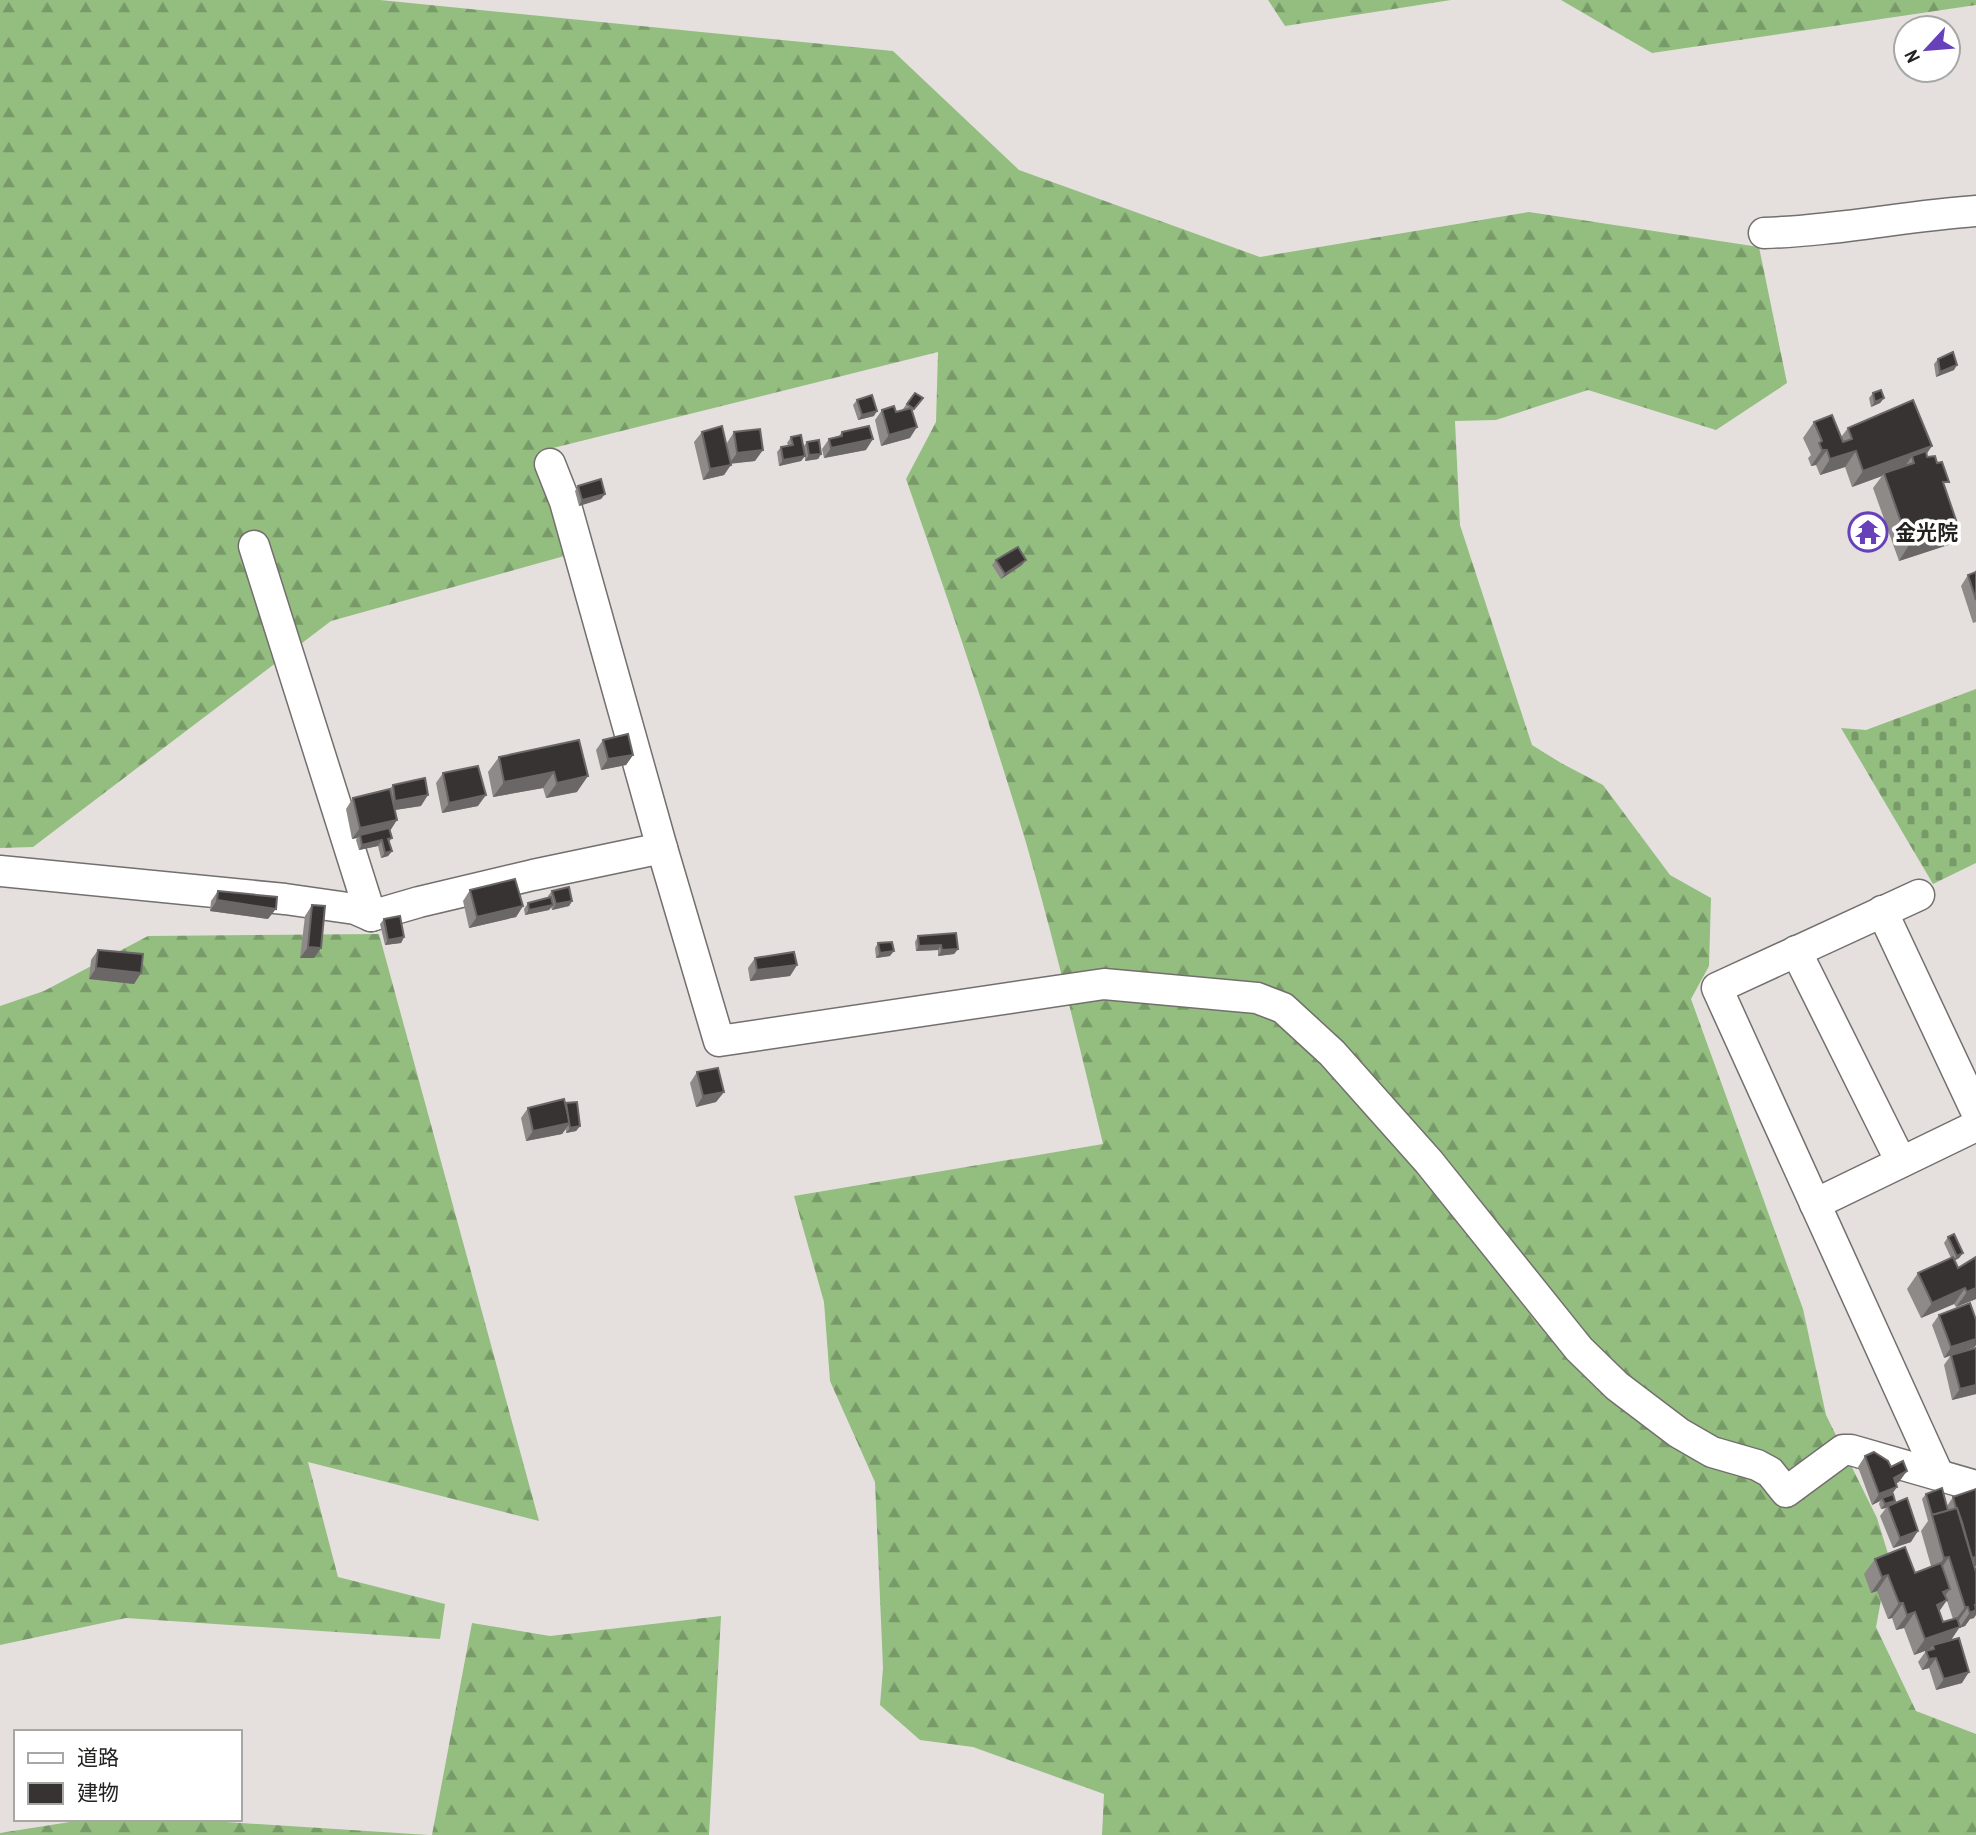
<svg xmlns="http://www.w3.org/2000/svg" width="1976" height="1835" font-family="'Archivo Narrow','Noto Sans JP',sans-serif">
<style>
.forest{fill:url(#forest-firs)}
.cemetery{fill:url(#cemetery-stones)}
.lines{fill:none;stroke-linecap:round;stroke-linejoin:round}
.minor-casing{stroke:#736f6d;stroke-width:33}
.minor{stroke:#fff;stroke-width:30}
.wall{fill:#8e8a88;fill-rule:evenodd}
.shaded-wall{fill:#6b6766}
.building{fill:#373333;stroke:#6b6766;stroke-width:2}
.labels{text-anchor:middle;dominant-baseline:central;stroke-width:7;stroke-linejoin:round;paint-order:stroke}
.poi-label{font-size:21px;font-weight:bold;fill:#242221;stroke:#fff;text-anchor:start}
</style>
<defs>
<pattern id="forest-firs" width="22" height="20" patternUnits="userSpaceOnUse" patternTransform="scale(1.75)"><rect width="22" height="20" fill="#93be80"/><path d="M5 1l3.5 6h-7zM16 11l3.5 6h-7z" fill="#789a68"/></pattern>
<pattern id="cemetery-stones" width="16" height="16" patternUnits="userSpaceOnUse" patternTransform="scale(1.75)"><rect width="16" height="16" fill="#93be80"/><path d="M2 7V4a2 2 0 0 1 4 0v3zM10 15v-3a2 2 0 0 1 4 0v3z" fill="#789a68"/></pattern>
</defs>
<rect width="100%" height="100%" fill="#e5e0de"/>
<g class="forest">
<path d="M0,0H380L893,51L1019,170L1260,257L1529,212L1759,247L1787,383L1716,430L1588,390L1496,420L1455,421L1460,525L1532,745L1561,763L1603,785L1670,875L1711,898L1709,966L1691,999L1803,1309L1826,1415L1877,1518L1889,1557L1876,1627L1916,1711L1976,1734V1835H1102L1104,1794L973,1747L920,1740L880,1705L883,1668L875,1482L830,1381L824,1302L794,1196L1103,1144C1079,1044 1055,944 1027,846C990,723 949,601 906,479L936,422L938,352L545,450L568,555L331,621L33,847L0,848Z"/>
<path d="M1268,0H1451L1285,26Z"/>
<path d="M1561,0H1976V5L1652,53Z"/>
<path d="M379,934L539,1521L308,1462L338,1577L445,1604L440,1639L126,1618L0,1645V1006L44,991L148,936Z"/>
<path d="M721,1616L709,1835H432L472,1623L550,1636Z"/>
<path d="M89,1819H180L429,1835H0V1833Z"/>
</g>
<path class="cemetery" d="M1976,689V863L1933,884L1841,728L1866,730Z"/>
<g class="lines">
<g class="minor-casing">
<g id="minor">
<path d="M1764,233C1835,231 1905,216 1976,211"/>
<path d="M550,464L565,502L662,848"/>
<path d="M254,546L371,916"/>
<path d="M0,871L285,899L355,909L371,916L419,902L533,875L662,848L719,1041L1104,984L1257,998L1283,1008L1332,1053L1429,1162L1579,1349L1617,1386L1679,1433L1712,1452L1757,1465L1770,1472L1786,1492L1843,1450H1851L1976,1486"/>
<path d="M1919,895L1717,988L1938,1474"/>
<path d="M1882,911L1976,1111"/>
<path d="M1796,951L1901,1162"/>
<path d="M1815,1204L1976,1126"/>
</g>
</g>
<use href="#minor" class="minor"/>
</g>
<g class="wall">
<path d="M1938,359L1954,370L1936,377L1934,364Z"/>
<path d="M915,393L923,398L912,412L910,438L881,446L875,420L882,410L896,412L904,410L903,409Z"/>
<path d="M1873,393L1884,398L1880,403L1871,407L1869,398Z"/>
<path d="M857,400L874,416L858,420L853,405Z"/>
<path d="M1814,422L1841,437L1848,428L1927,454V457L1945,488L1948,545L1899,561L1873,488L1882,476L1852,487L1845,467L1820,475L1816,465L1811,466L1808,458L1811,455L1803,438Z"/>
<path d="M702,432L728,452L727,443L734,432L755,461L731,463L724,475L703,480L694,442Z"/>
<path d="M842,432L866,450L824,458L822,449L829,439L839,436Z"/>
<path d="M791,437L803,447L807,442L821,454L818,459L805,461V456L801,461L779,466L777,452L781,447L788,445L787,443Z"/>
<path d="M578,486L605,494L601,499L579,506L575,491Z"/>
<path d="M996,560L1022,565L1001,579L992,565Z"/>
<path d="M1976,570V622L1973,623L1961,586L1968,575L1974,573Z"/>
<path d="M579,740L577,792L546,798L543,788L493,797L488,772L499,757Z"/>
<path d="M603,740L633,755L626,765L601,770L596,750Z"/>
<path d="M443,773L478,806L442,813L436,783Z"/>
<path d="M393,785L421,806L395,810L390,830L392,838L389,842L392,851L388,856L381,858L378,846L359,850L356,840L357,838L352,839L346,809L353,798L389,790Z"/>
<path d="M470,890L523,906L516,917L469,928L463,901Z"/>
<path d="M218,891L268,919L210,911L211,901Z"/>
<path d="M552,891L572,901L569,906L552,910L551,907L549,910L525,915L524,909L528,903L549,898L548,896Z"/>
<path d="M312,905L321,948L314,958H300L305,916Z"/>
<path d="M384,919L404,937L401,943L385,945L380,924Z"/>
<path d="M918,936L958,949L954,954L938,956V950L916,951L915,942Z"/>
<path d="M878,943L890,956L876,958L875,948Z"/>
<path d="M98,950L141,973L134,984L89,979L91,960Z"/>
<path d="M755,958L797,965L790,976L750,981L748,968Z"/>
<path d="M697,1072L724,1092L716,1102L696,1107L690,1083Z"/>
<path d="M565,1104L580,1126L576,1131L566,1133V1129L562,1134L526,1141L521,1118L528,1108Z"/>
<path d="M1948,1237L1963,1253L1959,1258L1954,1261L1976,1299L1956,1307L1954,1304L1921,1318L1907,1289L1918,1273L1951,1258L1944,1243Z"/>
<path d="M1939,1315L1975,1347L1954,1354L1976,1394L1952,1400L1944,1365L1951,1355L1944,1358L1932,1325Z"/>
<path d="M1865,1456L1899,1482L1896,1483L1892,1494L1895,1501L1893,1503L1911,1542L1893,1548L1880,1516L1886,1508L1881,1509L1879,1504L1880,1501L1872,1505L1858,1467Z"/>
<path d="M1926,1494L1947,1506L1953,1497L1976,1566L1974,1567V1618L1970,1619L1965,1626L1959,1628L1951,1640L1962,1683L1936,1690L1929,1668L1922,1670L1918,1662L1926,1651L1930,1649L1914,1655L1904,1628L1896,1630L1892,1618L1888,1619L1877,1591L1871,1593L1864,1574L1875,1559L1915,1573L1931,1566L1921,1531L1928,1521L1922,1499ZM1945,1595L1953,1619L1943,1622L1939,1611L1947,1600Z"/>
</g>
<g class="shaded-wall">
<path d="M1957,365L1954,370L1936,377L1940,372Z"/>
<path d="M1884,398L1880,403L1871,407L1875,402Z"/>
<path d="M877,411L874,416L858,420L862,415Z"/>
<path d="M917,427L910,438L881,446L889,435Z"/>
<path d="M873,439L866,450L824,458L831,448Z"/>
<path d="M1932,446L1921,462L1914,463L1912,456L1904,468L1884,473L1882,476L1852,487L1863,471Z"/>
<path d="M763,450L755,461L729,464L737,453Z"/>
<path d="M1822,450H1827L1816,465L1811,466Z"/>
<path d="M1856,451L1845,467L1820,475L1830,459Z"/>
<path d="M821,454L818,459L805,461L809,455Z"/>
<path d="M805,456L801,461L779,466L783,460Z"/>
<path d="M731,465L724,475L703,480L710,469Z"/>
<path d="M605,494L601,499L579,506L582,500Z"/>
<path d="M1959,529L1948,545L1899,561L1909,545Z"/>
<path d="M1026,560L1022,565L1001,579L1005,574Z"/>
<path d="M633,755L626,765L601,770L608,759Z"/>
<path d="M554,772L543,788L493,797L504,782Z"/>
<path d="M588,776L577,792L546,798L557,783Z"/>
<path d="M428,795L421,806L388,811L395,801Z"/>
<path d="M486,795L478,806L442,813L449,803Z"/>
<path d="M397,820L390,831L360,835L357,838L352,839L360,828Z"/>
<path d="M382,840L378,846L359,850L362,845Z"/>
<path d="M392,851L388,856L381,858L385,853Z"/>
<path d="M217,900L276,909L268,919L210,911Z"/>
<path d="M572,901L569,906L552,910L556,904Z"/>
<path d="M553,905L549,910L525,915L529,910Z"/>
<path d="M523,906L516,917L469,928L477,917Z"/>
<path d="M404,937L401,943L385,945L388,940Z"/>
<path d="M941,945L938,950L916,951L919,946Z"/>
<path d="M308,947L321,948L314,958H300Z"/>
<path d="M958,949L954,954L938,956L942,950Z"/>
<path d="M894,951L890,956L876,958L880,953Z"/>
<path d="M797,965L790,976L750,981L757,970Z"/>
<path d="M96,968L141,973L134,984L89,979Z"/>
<path d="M724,1092L716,1102L696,1107L703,1096Z"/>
<path d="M570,1123L562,1134L526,1141L533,1131Z"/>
<path d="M580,1126L576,1131L566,1133L570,1128Z"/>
<path d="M1963,1253L1959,1258L1953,1261L1957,1256Z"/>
<path d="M1965,1288L1954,1304L1921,1318L1932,1303Z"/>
<path d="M1976,1288V1299L1956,1307L1967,1292Z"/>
<path d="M1976,1339V1345L1975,1347L1944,1358L1951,1347Z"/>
<path d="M1976,1385V1394L1952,1400L1960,1389Z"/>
<path d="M1907,1471L1899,1482L1887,1488L1894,1478Z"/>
<path d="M1897,1487L1890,1497L1882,1498L1880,1501L1872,1505L1879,1494Z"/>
<path d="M1895,1501L1892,1506H1888L1886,1508L1881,1509L1885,1504Z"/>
<path d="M1918,1531L1911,1542L1893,1548L1900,1538Z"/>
<path d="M1949,1557L1938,1573L1933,1574L1944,1558Z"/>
<path d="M1976,1557V1566L1964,1569L1971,1559Z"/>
<path d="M1888,1575L1877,1591L1871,1593L1882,1577Z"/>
<path d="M1950,1589L1939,1604L1947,1600L1936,1616L1926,1621L1943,1592Z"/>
<path d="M1899,1603H1903L1892,1618L1888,1619Z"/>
<path d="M1975,1605H1976V1615L1974,1618L1970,1619L1965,1626L1959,1628L1949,1643L1933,1645L1930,1649L1914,1655L1925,1639L1960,1627Z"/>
<path d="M1965,1607H1968L1957,1623L1954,1622Z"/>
<path d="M1915,1612L1904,1628L1896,1630L1907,1615Z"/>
<path d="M1936,1658L1929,1668L1922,1670L1929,1659Z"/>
<path d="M1969,1672L1962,1683L1936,1690L1944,1679Z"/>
</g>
<g class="building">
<path d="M1953,352L1957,365L1940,372L1938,359Z"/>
<path d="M1881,390L1884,398L1875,402L1873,393Z"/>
<path d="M915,393L923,398L914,409L907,404Z"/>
<path d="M872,395L877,411L862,415L857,400Z"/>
<path d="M1913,400L1932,446L1863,471L1856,451L1830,459L1827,450H1822L1819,443L1822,441L1814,422L1832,415L1843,442L1852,439L1848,428Z"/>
<path d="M894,406L896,412L911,408L917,427L889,435L882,410Z"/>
<path d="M722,426L731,465L710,469L702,432Z"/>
<path d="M869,426L873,439L831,448L829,439L842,436V432Z"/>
<path d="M760,429L763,450L737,453L734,432Z"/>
<path d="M801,435L805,456L783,460L781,447L793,445L791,437Z"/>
<path d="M819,440L821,454L809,455L807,442Z"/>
<path d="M1926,451L1927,457L1935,456L1937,463L1942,462L1949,482H1943L1959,529L1909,545L1884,473L1914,463L1912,456Z"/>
<path d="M601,479L605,494L582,500L578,486Z"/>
<path d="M1018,547L1026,560L1005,574L996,560Z"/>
<path d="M1976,572V600L1968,575Z"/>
<path d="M628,734L633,755L608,759L603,740Z"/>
<path d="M579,740L588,776L557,783L554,772L504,782L499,757Z"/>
<path d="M478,766L486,795L449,803L443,773Z"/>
<path d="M425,778L428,795L395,801L393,785Z"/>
<path d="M390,789L397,820L360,828L353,798Z"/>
<path d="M389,828L392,838L388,839L392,851L385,853L382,840L362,845L360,835Z"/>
<path d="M515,879L523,906L477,917L470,890Z"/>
<path d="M569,887L572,901L556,904L552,891Z"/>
<path d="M218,891L277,897L276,909L217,900Z"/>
<path d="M551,897L553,905L529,910L528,903Z"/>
<path d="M312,905L325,906L321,948L308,947Z"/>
<path d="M400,916L404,937L388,940L384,919Z"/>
<path d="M956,933L958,949L942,950L941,945L919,946L918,936Z"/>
<path d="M892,942L894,951L880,953L878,943Z"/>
<path d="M98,950L143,954L141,973L96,968Z"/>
<path d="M794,952L797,965L757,970L755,958Z"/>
<path d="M718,1068L724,1092L703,1096L697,1072Z"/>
<path d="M564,1099L570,1123L533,1131L528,1108Z"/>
<path d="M577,1102L580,1126L570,1128L566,1103Z"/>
<path d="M1954,1234L1963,1253L1957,1256L1948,1237Z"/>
<path d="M1953,1257L1958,1268L1976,1257V1288L1967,1292L1965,1288L1932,1303L1918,1273Z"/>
<path d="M1970,1303L1976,1320V1339L1951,1347L1939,1315Z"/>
<path d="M1976,1348V1385L1960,1389L1951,1355Z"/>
<path d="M1874,1452L1888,1461L1891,1467L1903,1461L1907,1471L1894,1478L1897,1487L1879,1494L1865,1456Z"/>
<path d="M1942,1488L1948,1511L1932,1515L1926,1494Z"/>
<path d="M1976,1489V1557L1972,1558L1962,1522L1957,1508H1956L1953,1497Z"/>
<path d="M1893,1494L1895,1501L1885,1504L1882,1498Z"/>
<path d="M1907,1498L1918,1531L1900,1538L1888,1506Z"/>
<path d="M1957,1508L1976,1572V1605H1975L1976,1610L1970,1613L1968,1607H1965L1949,1557L1944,1558L1932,1515Z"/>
<path d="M1905,1547L1915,1573L1941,1563L1950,1589L1943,1592L1947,1600L1937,1605L1943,1622L1957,1618L1960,1627L1925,1639L1915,1612L1907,1615L1903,1603H1899L1888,1575L1882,1577L1875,1559Z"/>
<path d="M1959,1638L1969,1672L1944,1679L1936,1658L1929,1659L1926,1651L1934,1649L1933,1645Z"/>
</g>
<defs>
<g id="temple-ring" transform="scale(2.0125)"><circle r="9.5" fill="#fff" stroke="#6741ba" stroke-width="1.5"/><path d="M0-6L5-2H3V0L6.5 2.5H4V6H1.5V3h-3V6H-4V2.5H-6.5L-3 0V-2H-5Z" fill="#6741ba"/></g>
</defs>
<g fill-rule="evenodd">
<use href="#temple-ring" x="1868" y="532"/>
</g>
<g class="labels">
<g class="poi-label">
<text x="1895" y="532">金光院</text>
</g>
</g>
<rect x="14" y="1730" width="228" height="91" fill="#ffffff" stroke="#a7a7a6" stroke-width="2"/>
<rect x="28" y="1753" width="35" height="10" fill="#ffffff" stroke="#a7a7a6" stroke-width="2"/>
<text x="77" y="1765" font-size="21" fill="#242221">道路</text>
<rect x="28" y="1783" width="35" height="21" fill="#373333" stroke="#a7a7a6" stroke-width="2"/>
<text x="77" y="1800" font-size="21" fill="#242221">建物</text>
<g transform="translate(1927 49) rotate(244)"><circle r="33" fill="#ffffff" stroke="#a7a7a6" stroke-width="2"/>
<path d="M0-5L12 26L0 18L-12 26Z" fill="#6741ba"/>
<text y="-10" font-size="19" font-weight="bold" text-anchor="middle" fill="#242221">N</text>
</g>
</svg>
